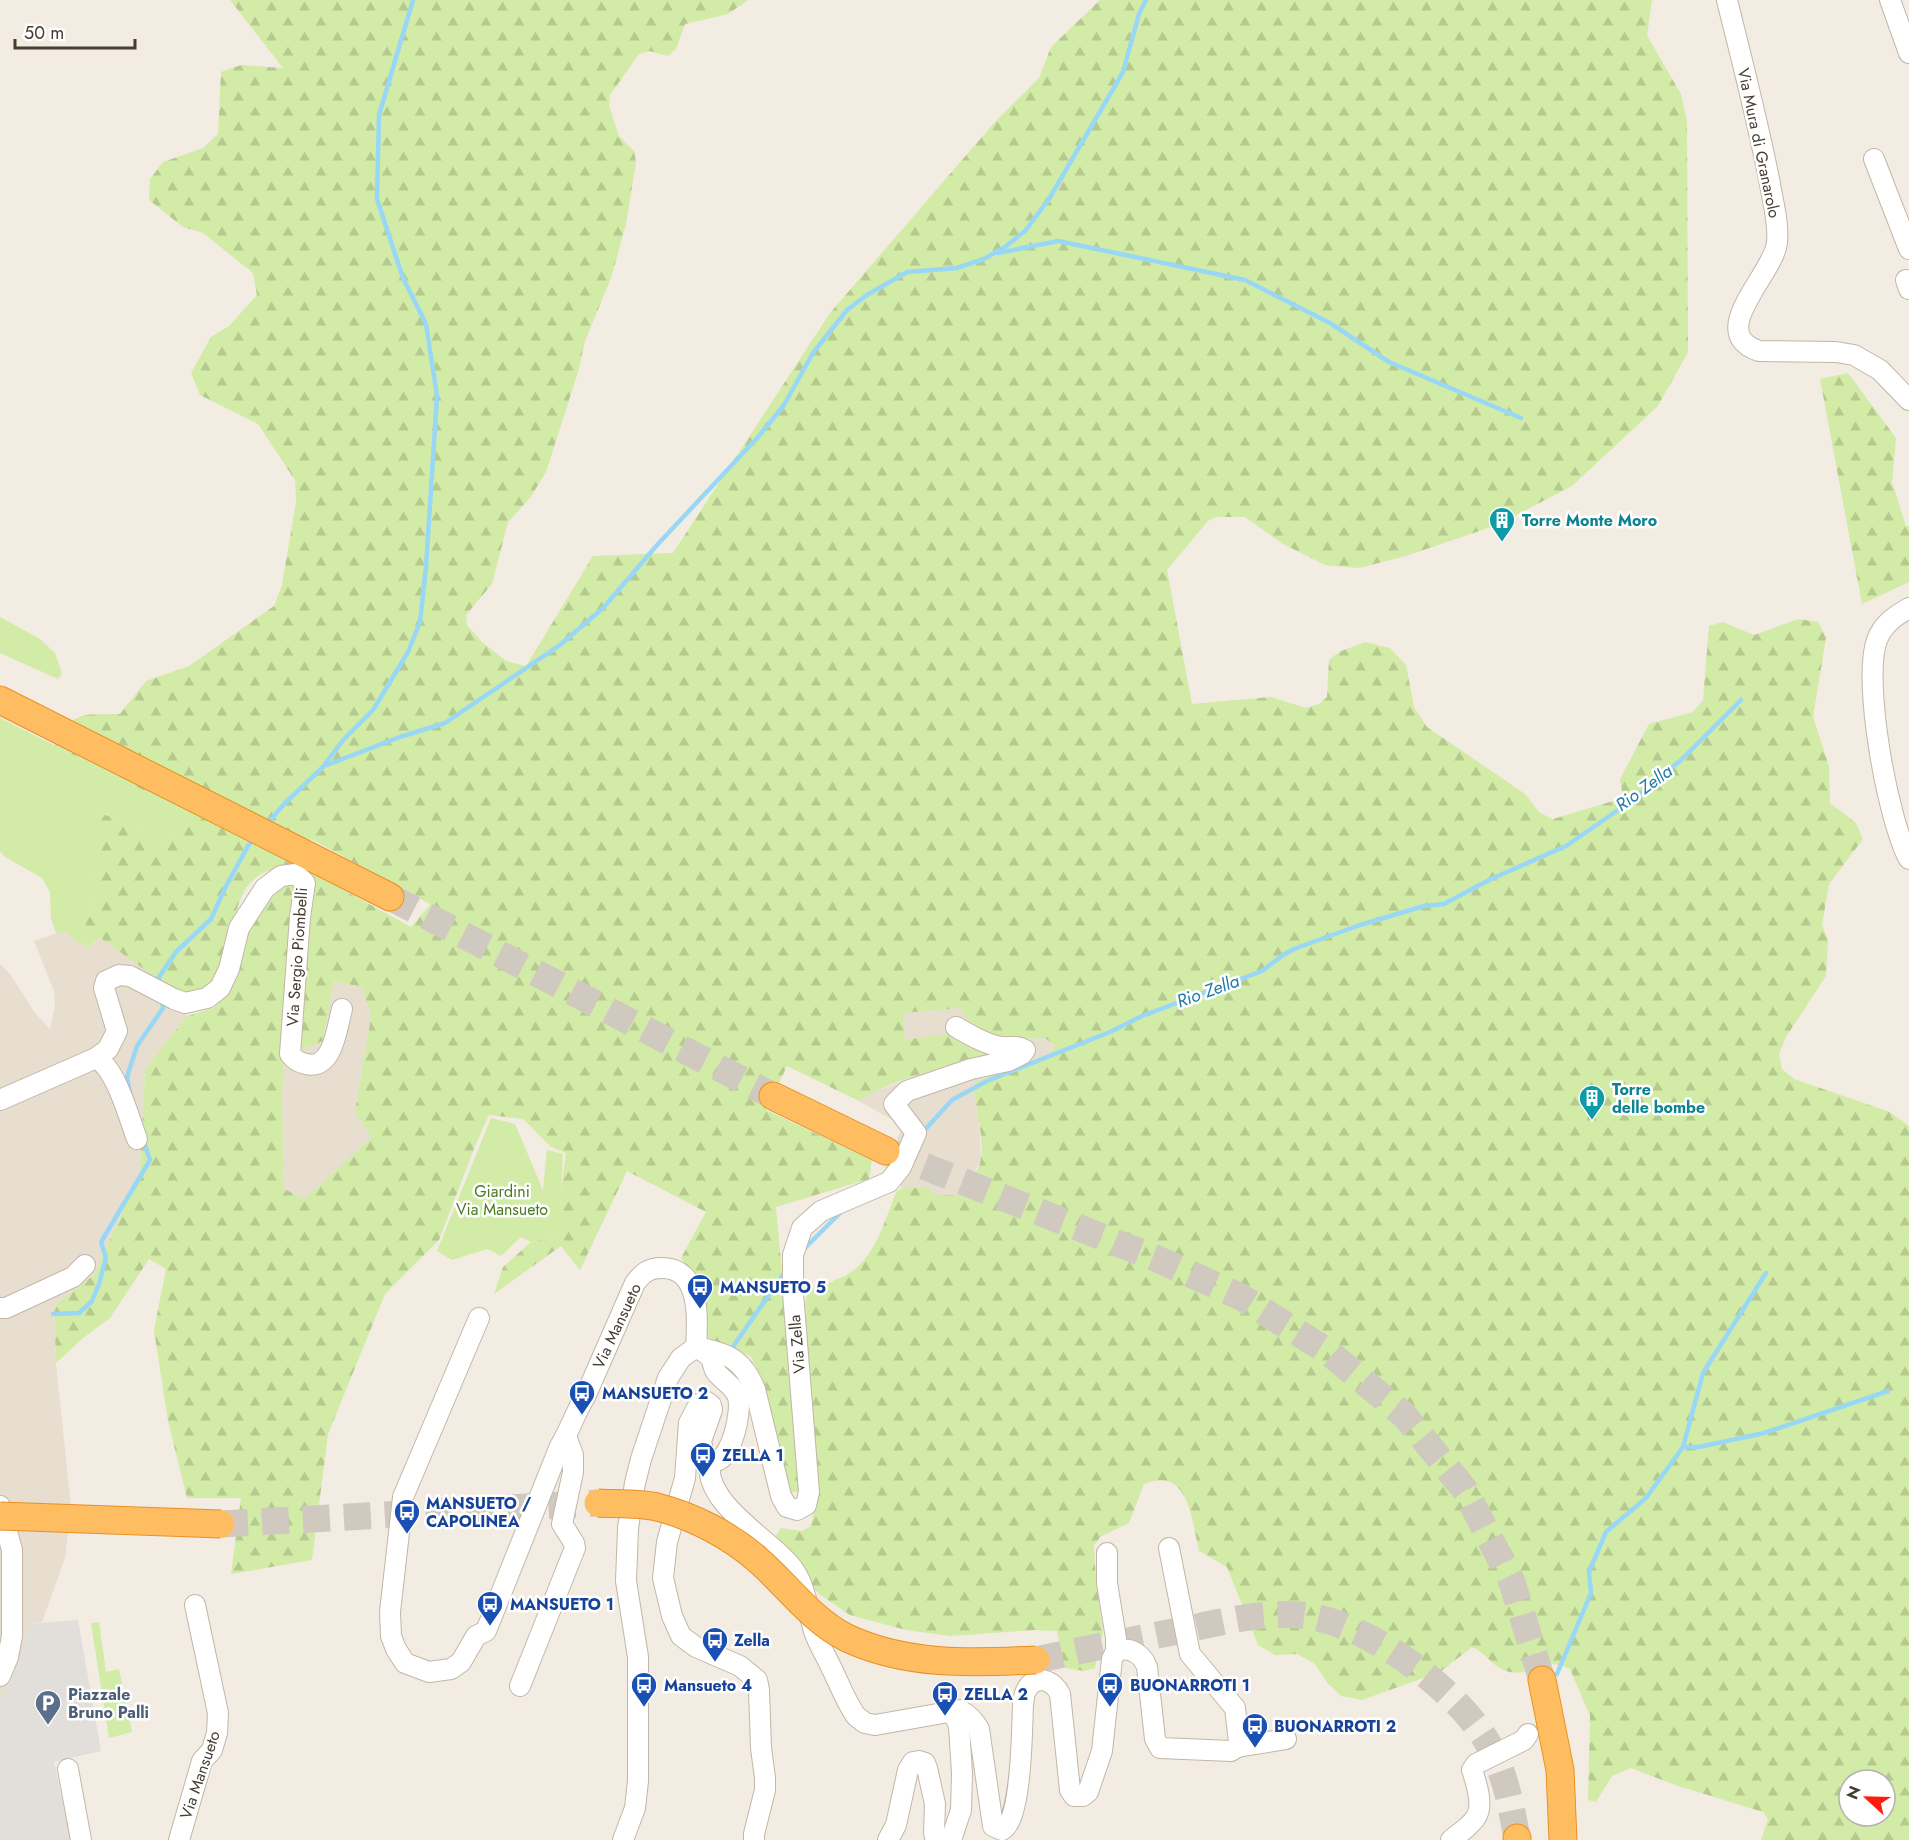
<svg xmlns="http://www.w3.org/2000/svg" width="1909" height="1840" font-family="Jost,sans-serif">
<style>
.residential{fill:#e7ded0}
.green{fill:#d2eba7}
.forest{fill:url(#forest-firs);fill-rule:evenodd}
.parking{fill:#e2dfdb}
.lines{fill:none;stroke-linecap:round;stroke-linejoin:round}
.stream{stroke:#98d7f6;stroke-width:4.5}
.highway-tunnel{stroke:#d0c9bf;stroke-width:27;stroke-dasharray:27 14;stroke-linecap:butt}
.minor-casing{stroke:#c2b6a7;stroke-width:22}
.highway-casing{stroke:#e99025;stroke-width:29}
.minor{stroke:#fff;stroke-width:20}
.highway{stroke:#ffbd61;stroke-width:27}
.highway-bridge-casing{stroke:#e99025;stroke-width:29;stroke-linecap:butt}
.highway-bridge{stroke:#ffbd61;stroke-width:27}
.labels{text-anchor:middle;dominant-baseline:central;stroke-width:5;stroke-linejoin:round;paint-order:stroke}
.street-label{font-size:16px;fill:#453c32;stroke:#fff}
.culture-label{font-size:16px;font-weight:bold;fill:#0d838f;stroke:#fff;text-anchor:start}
.park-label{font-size:16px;fill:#4b7a22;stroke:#fff}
.transit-label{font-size:16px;font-weight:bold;fill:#164399;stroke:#fff;text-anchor:start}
.service-label{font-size:16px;font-weight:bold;fill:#4e5e75;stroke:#fff;text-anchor:start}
.water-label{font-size:18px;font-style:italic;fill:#227aa7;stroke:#fff}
</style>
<defs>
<pattern id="forest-firs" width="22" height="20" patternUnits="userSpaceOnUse" patternTransform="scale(1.5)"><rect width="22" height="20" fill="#d2eba7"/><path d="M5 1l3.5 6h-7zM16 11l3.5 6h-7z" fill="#b6ca90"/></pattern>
</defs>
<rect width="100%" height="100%" fill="#f3ece2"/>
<g class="residential">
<path d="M307,925L323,1041L334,981L362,987L371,1017L355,1112L373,1137L305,1199L284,1190L282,1098L289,928Z"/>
<path d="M66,930L88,948L99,937L183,997L187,1016L145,1069L140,1173L94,1275L54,1306L56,1363L71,1507L65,1558L42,1622L28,1624L23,1654L0,1702V964L10,974L35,1013L50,1029L55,1004L54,991L34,941Z"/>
<path d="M960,1008L1000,1040L1045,1038L1055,1046L1047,1060L1022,1063L973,1086L979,1120L981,1159L970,1182L959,1195H935L928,1187L902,1188L885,1167L903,1126L859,1101L873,1092L903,1081L964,1063L954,1033L905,1041L902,1013Z"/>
</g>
<g class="green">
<path d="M0,617L40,639L55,653L62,673L58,679L0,653Z"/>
<path d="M0,718L187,812L166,843L156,839L139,826L99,813L94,822L103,842L92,871L96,891L95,902L88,911L85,922L88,948L70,937L66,931L56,933L51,919L50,892L42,878L5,857L0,851Z"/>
<path d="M491,1118L515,1124L543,1190L547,1150L563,1154L561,1191L562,1222L557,1236L531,1242L521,1237L501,1256L487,1249L452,1260L437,1251Z"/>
<path d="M99,1622L106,1672L119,1669L132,1732L109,1738L91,1623Z"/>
</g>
<g class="forest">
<path d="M230,0H748L728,14L685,24L676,49L668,56L649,51L639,54L610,95L609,106L619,136L634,151L636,162L626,224L611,278L585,341L578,372L546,472L530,498L508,522L492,584L466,615L467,625L482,642L506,661L526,666L593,556L673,553L830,313L994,123L1039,78L1051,47L1100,0H1652L1647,36L1681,94L1687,122L1688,352L1658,406L1572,486L1497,525L1406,556L1359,568L1325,565L1283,544L1245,517H1216L1208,521L1167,570L1192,704L1271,697L1306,708L1319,704L1327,697L1329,660L1339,652L1365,642L1390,648L1406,665L1414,707L1427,727L1525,794L1540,813L1553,819L1623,798L1620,779L1649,724L1693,712L1703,700L1709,626L1723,622L1754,635L1798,619L1818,622L1826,638L1813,717L1829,766L1830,803L1856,823L1863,839L1829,884L1822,925L1828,940L1826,976L1786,1037L1779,1054L1782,1069L1794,1079L1890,1112L1909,1126V1840H1761L1768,1819L1763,1812L1675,1785L1631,1768L1612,1776L1596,1802L1588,1800L1590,1716L1570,1669C1565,1667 1558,1664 1552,1664C1537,1665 1523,1677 1506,1671C1493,1667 1486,1653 1472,1647L1440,1672L1362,1700L1341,1696L1327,1682L1315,1664L1297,1654L1275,1655L1258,1645L1227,1567L1199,1551C1192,1521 1189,1465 1144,1484L1129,1523L1100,1537L1094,1546L1096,1580L1103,1633L1095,1668L1084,1671L1065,1668L1057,1631L1034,1630L950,1636L906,1630L850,1615L819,1594L805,1579L796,1559L775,1537L781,1528L802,1531L811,1526L816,1501L805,1305L807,1295L814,1287C826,1287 826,1284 835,1280C873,1268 883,1225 896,1192L902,1188L928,1187L935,1195H959C968,1185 979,1172 981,1158C984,1140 976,1105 973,1086C993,1070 1021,1064 1047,1060L1055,1046L1045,1038L1000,1040L974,1030L960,1008L903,1013L905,1040L954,1033L994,1055C952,1066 894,1077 859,1101L787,1066L766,1110L872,1160L869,1179L776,1207L802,1491L789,1493L764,1382L750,1356L701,1334L707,1296L681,1258L706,1212L627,1171L580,1270L561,1246L494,1294L503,1267L531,1242L557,1236L562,1222L561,1191L566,1153L551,1147L523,1119L489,1115L475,1146L439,1240L385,1294L328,1434L312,1560L231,1574L241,1498H187L168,1421L154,1330L166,1269L149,1259L110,1318L83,1338L56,1363L54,1306L94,1275L140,1173L145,1069L187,1016L214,1008L232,974L247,928L299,866C224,866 242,925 219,973C216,981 210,990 202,994C197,997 189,997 183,997L99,937L88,948L85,922L88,911L95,902L96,891L92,871L103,842L94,822L99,813L139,826L156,839L166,843L187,812L55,746C73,709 83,715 120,714L146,681L189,666L274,606L282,585L296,502L295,480L258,424L200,395L191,373L211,337L229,326L257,295L253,273L203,233L183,227L149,200L150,179L163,162L203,148L218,134L221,72L241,65L283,68ZM311,839L430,904V905L411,927L300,866ZM290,928L297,1051L323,1041L334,981L362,987L371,1017L355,1112L372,1137L305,1199L284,1189L282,1098ZM1849,1780H1885V1816H1849Z"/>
<path d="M1848,373L1896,438L1892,482L1906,526H1909V582L1862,604L1820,379Z"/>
</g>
<path class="parking" d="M78,1620L101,1751L54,1762L71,1840H0V1702L23,1654L28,1624Z"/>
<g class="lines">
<g class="stream">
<path d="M998,253L1058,241L1245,280L1330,323L1389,362L1521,418"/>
<path d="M325,764L344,739L373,710L408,652L420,622L426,567L437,396L426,324L403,278L377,199L379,115L413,0"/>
<path d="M267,824L284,804L324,766L400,737L445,723L560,645L603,608L658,544L758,437L784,405L813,353L847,310L867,295L907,272L957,268L984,259L1005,247L1025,231L1049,199L1123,72L1139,14L1146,0"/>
<path d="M160,986L159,977L176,952L211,919L225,888L248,846L255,838"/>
<path d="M130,1093L127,1077L137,1046L163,1008L162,998"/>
<path d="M921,1134L952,1100L987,1081L1110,1032L1142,1016L1262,971L1283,955L1294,949L1360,925L1424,906L1444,904L1491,879L1566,846L1621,808L1680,761L1741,700"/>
<path d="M804,1249L843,1210"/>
<path d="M53,1314L79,1313L92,1301L99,1284L106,1258L101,1242L150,1160L143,1139"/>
<path d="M730,1351L785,1272"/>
<path d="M1683,1447L1703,1373L1766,1273"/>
<path d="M1557,1674L1591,1593L1589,1572L1606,1532L1646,1498L1683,1447H1699L1764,1433L1888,1391"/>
</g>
<g class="highway-tunnel">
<path d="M390,897L773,1096"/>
<path d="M886,1151L1155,1258L1241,1297L1327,1351L1404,1415L1465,1490L1512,1582L1542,1680"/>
<path d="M221,1524L598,1503"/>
<path d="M1036,1660C1086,1649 1137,1639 1188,1629C1225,1621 1262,1612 1301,1615C1365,1621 1460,1690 1490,1747C1506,1776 1511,1806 1517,1838"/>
</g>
<g class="minor-casing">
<g id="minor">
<path d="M1727,0C1742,61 1758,122 1770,184C1773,203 1779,223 1777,243C1773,275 1705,333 1759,351L1836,352L1854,355L1880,370L1909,400"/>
<path d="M1890,0L1909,53"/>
<path d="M1874,159L1909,249"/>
<path d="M1906,280L1909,289"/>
<path d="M1909,608C1895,616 1883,624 1877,640C1862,680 1888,821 1909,859"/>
<path d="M96,1058C116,1068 129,1118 137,1139"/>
<path d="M0,1100L96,1058L108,1049L117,1031L104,988L106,981L119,975L130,976L174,999L185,1003L207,998L220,988L229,969L239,928L265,888L281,876L296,874L305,883L300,917L290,1054C295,1060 298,1062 306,1064C333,1071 337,1027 342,1009"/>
<path d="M0,1308H6L73,1277L85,1265"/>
<path d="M479,1318L403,1497L390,1612L391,1636L396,1649L405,1663L429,1672L451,1669L461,1662L476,1636L486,1631L560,1446C570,1430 575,1413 585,1397L635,1283C643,1273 648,1268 662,1268C701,1268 698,1319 696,1347L681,1358L668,1378L641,1459L635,1483L628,1528L626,1581L638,1657V1781L635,1808L623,1840"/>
<path d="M696,1347C727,1353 742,1358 755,1389L781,1496L787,1507L797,1510L806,1505L809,1492L793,1293V1255L802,1228L821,1211L889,1182L901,1167L916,1133L894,1104L907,1091L971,1069L1008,1061L1022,1054L1025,1050C1017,1045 1010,1048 1001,1047C985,1044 970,1035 956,1027"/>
<path d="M696,1347C700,1350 708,1354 711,1358C713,1362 713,1368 716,1372C722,1380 734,1386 738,1397C742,1412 732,1457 716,1461L704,1456L701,1441L712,1410L711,1405L707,1402L699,1404L689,1423L685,1478L667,1542L663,1578L672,1616L681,1636L696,1647L740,1666L757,1680L759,1690L761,1748L765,1778V1790L754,1834V1840"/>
<path d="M711,1460C699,1500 770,1540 790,1565C807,1585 807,1611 815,1634C819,1645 826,1656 831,1667C839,1683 846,1702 856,1716L865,1723L875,1725L960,1710C969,1715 974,1720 979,1729L993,1826L1002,1830C1022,1820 1022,1727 1023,1704C1024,1699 1024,1693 1027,1689C1036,1673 1054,1681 1060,1694L1070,1790L1074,1796H1083L1088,1792L1102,1751L1112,1659L1116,1651C1130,1646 1142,1654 1147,1667L1155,1739L1160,1748L1231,1751L1237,1747L1239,1742L1235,1708L1190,1654L1169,1548"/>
<path d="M0,1506L12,1550V1636L8,1657L0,1676"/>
<path d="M1107,1553V1583L1116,1638V1651"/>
<path d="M520,1686L575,1548L574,1543L562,1524L573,1472V1455L566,1436"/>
<path d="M950,1711L956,1719L959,1726L962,1773L961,1810L951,1840"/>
<path d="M1237,1747L1286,1739"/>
<path d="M68,1769L81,1840"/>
<path d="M179,1840L202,1761L212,1750L217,1733L218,1713L195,1605"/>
<path d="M888,1840L896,1825L908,1770L913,1762L919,1761L925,1763L927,1768L935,1804L934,1833L936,1840"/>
<path d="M1451,1840C1458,1834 1471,1826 1476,1817C1484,1805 1476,1782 1472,1770L1476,1764L1524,1740L1528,1734"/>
</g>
</g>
<g class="highway-casing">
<g id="highway">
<path d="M0,700L390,897"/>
<path d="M773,1096L886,1151"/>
<path d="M1542,1680L1560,1770L1563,1840"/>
<path d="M1517,1838V1840"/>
</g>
</g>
<use href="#minor" class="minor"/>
<use href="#highway" class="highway"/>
<g class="highway-bridge-casing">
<g id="highway-bridge">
<path d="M598,1503C617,1504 639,1503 657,1507C693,1516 731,1536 758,1560C788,1586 811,1620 847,1638C907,1666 972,1663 1036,1660"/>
<path d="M0,1516L221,1524"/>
</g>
</g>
<use href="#highway-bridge" class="highway-bridge"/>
</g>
<defs>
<g id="building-pin" transform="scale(1.35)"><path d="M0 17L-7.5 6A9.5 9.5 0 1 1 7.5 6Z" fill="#0f9aa8" stroke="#fff"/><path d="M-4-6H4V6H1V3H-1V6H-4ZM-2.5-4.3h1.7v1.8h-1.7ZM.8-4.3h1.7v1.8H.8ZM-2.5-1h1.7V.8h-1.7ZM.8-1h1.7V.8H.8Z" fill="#fff"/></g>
<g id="bus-pin" transform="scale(1.35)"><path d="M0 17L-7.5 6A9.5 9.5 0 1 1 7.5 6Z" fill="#1a4fb4" stroke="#fff"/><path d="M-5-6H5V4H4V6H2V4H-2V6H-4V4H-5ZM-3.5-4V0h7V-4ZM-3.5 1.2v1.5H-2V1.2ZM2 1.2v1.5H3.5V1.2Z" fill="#fff"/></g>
<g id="parking-pin" transform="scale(1.35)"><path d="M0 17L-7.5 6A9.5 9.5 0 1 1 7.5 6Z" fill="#5c6f8a" stroke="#fff"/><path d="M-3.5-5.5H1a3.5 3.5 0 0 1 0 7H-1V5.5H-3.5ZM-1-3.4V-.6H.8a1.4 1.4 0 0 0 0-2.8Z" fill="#fff"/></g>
</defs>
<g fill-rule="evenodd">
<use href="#building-pin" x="1502" y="520"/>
<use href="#building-pin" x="1592" y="1098"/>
<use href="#bus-pin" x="700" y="1287"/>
<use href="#bus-pin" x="582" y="1393"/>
<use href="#bus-pin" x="703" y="1455"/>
<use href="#bus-pin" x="407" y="1512"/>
<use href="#bus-pin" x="490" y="1604"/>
<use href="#bus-pin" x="715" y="1640"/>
<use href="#bus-pin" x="644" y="1685"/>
<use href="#bus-pin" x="1110" y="1685"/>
<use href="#bus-pin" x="945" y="1694"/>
<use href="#parking-pin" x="48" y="1703"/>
<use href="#bus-pin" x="1255" y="1726"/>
</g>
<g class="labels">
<g class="street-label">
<text transform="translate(1759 143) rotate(78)">Via Mura di Granarolo</text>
<text transform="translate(297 957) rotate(-86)">Via Sergio Piombelli</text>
<text transform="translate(617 1326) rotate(-65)">Via Mansueto</text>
<text transform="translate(797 1344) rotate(-95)">Via Zella</text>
<text transform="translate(200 1775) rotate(-71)">Via Mansueto</text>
</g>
<g class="culture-label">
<text x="1522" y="520">Torre Monte Moro</text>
<text x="1612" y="1089">Torre<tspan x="1612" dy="18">delle bombe</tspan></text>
</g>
<g class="park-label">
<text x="502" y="1191">Giardini<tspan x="502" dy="18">Via Mansueto</tspan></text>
</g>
<g class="transit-label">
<text x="720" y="1287">MANSUETO 5</text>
<text x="602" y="1393">MANSUETO 2</text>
<text x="722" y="1455">ZELLA 1</text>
<text x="426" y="1503">MANSUETO /<tspan x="426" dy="18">CAPOLINEA</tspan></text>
<text x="510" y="1604">MANSUETO 1</text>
<text x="734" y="1640">Zella</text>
<text x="664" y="1685">Mansueto 4</text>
<text x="1130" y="1685">BUONARROTI 1</text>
<text x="964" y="1694">ZELLA 2</text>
<text x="1274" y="1726">BUONARROTI 2</text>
</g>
<g class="service-label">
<text x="68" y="1694">Piazzale<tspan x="68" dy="18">Bruno Palli</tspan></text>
</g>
<g class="water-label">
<text transform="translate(1644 788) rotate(-36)">Rio Zella</text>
<text transform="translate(1208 991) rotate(-20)">Rio Zella</text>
</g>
</g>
<g transform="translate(1867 1798) rotate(292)"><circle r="28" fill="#ffffff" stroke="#b5b1ad" stroke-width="1.5"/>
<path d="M0-4.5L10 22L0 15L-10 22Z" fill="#ff1c0d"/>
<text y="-9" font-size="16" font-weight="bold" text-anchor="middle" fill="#453c32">N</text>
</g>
<path d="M15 39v9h120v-9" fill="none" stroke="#453c32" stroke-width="3"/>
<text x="24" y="39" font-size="18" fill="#453c32" stroke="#ffffff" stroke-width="4.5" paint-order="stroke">50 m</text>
</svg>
